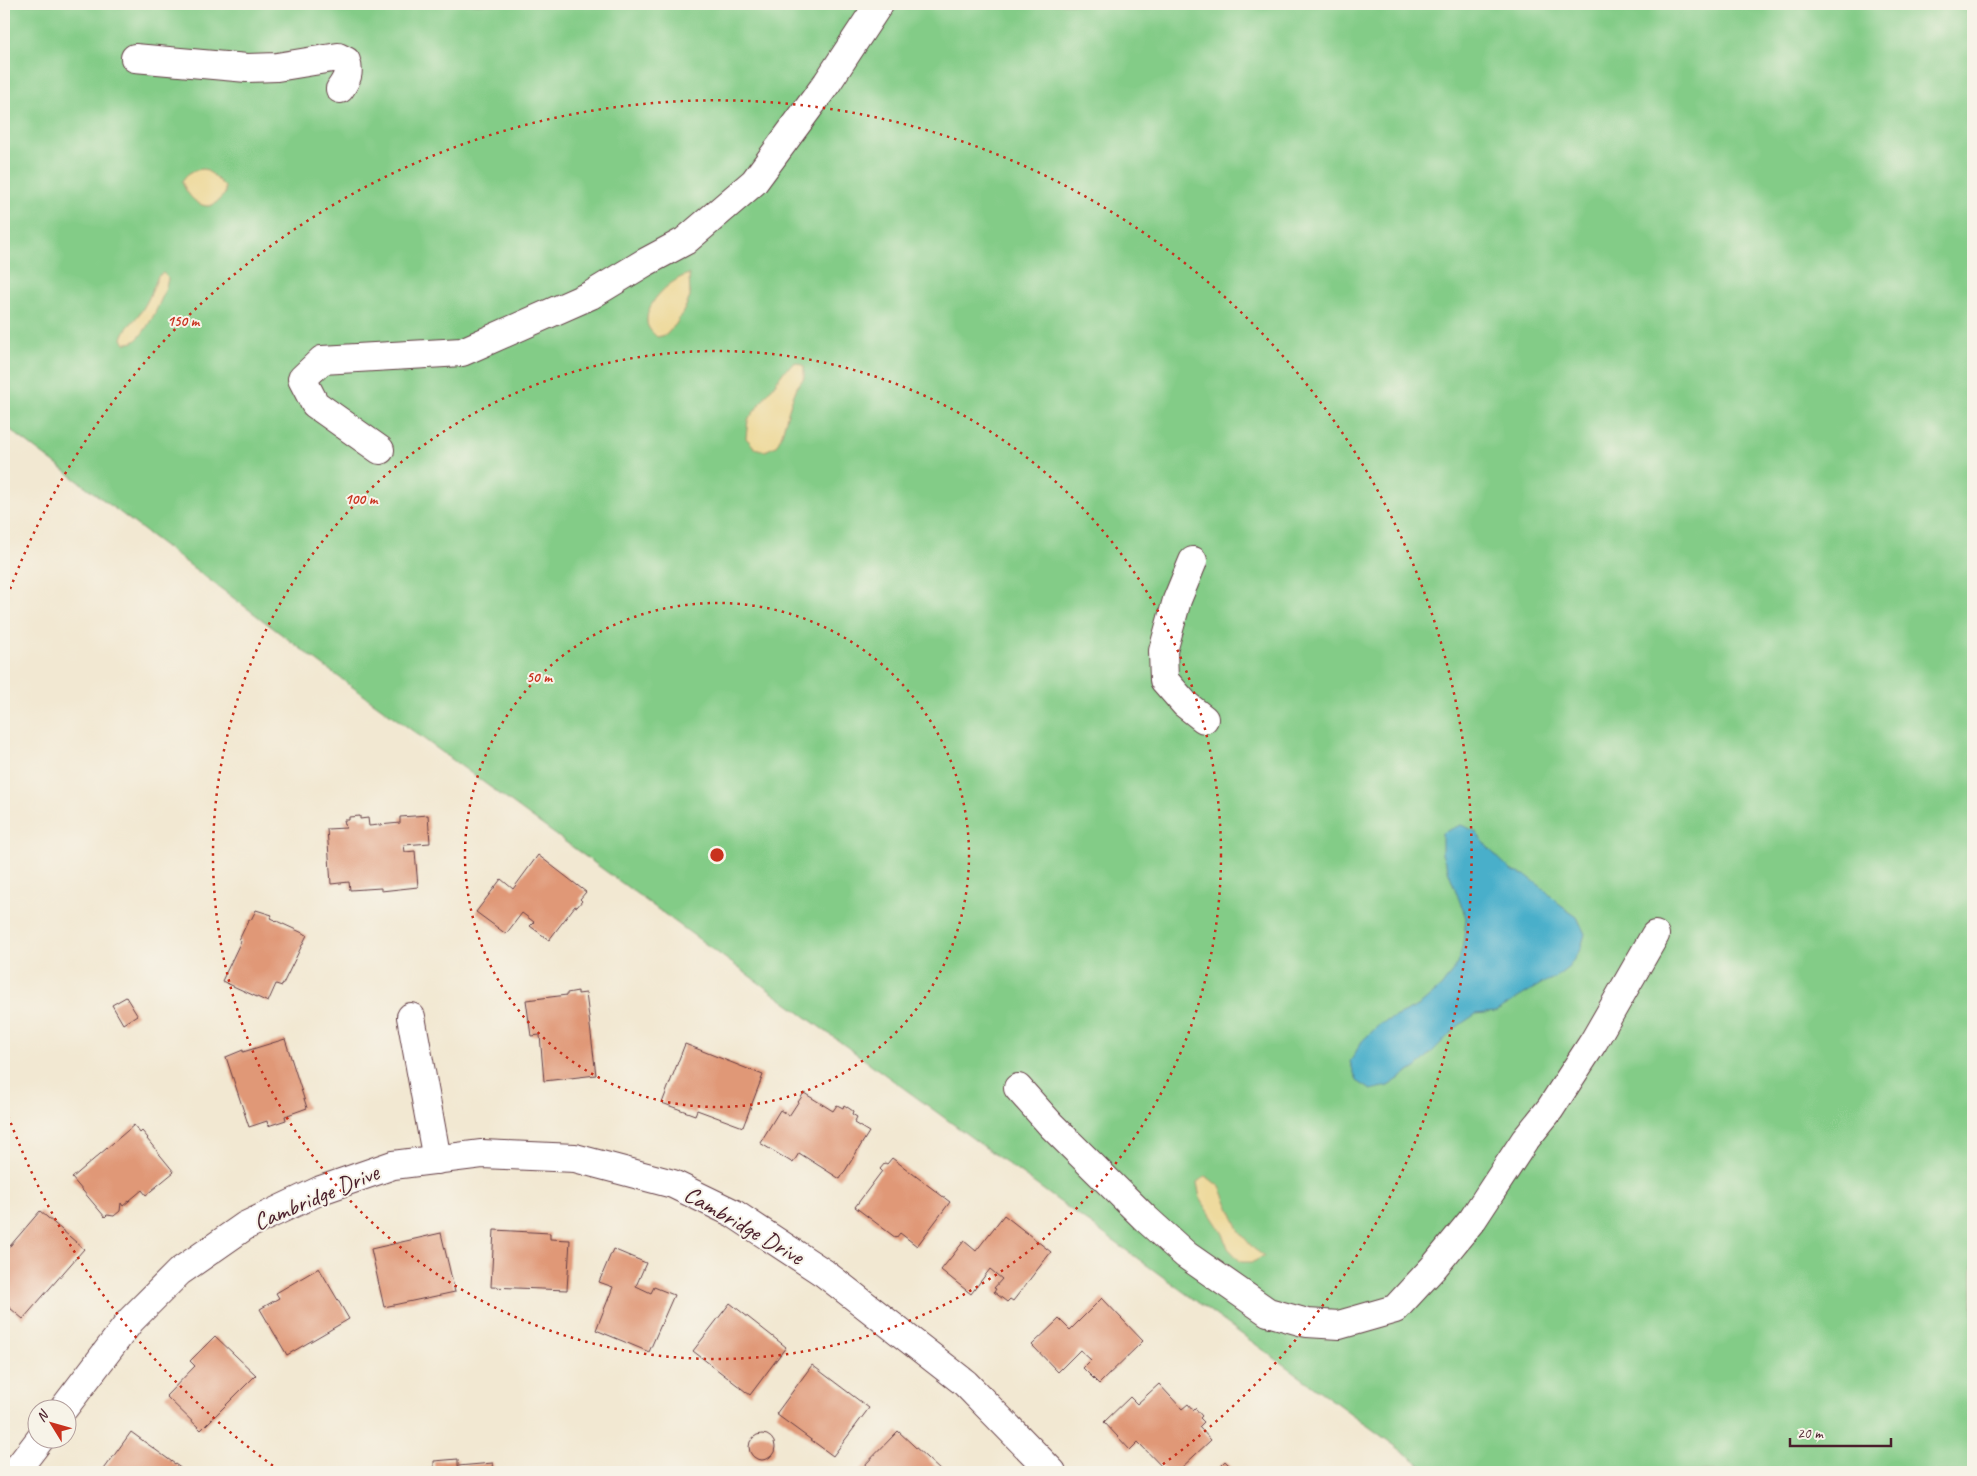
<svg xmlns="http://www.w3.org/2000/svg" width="1977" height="1476" font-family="Caveat,sans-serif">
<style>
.green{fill:#83cc87;stroke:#667659}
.sand{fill:#eeda9e;stroke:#9c7c64}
.water{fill:#4aafca;stroke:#4a677a}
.building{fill:#e09877}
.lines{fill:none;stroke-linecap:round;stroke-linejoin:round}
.minor-casing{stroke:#633d44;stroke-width:30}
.minor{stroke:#fff;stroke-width:28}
.ring{fill:none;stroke:#c8321e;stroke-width:2.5;stroke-dasharray:2.5 5}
.labels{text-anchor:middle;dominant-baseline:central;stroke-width:4;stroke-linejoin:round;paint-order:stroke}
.street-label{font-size:24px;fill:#4a1f2b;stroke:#f7f3e8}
.centre{fill:#c8321e;stroke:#f7f3e8;stroke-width:2.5}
.ring-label{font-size:15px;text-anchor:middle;font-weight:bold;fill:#c8321e;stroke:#f7f3e8;stroke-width:4;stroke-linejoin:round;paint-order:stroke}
</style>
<rect width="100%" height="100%" fill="#f7f3e8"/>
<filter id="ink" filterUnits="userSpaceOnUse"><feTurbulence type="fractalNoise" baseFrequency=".02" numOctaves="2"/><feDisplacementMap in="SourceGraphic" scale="10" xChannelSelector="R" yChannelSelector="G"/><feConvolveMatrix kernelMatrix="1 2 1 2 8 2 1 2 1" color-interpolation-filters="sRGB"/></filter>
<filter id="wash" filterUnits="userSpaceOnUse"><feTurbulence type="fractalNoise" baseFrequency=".0096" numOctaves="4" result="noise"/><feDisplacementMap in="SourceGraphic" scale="20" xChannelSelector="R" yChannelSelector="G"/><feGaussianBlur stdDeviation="1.12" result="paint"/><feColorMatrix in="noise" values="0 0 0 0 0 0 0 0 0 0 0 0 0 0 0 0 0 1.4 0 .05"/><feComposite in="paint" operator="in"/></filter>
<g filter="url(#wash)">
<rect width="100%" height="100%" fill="#f2e8d2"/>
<path class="green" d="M4,4H1973V1472H1431L321,664L4,425Z"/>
<g class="sand">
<path d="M204,169L212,174L225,187V194C220,198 215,206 208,206C195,206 185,191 182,181C188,172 193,170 204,169Z"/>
<path d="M163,273L168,278C166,293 146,336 133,342C130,343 128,343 125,343L122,339C124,328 134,322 140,313C148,302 153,289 158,276Z"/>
<path d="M689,274L690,297L684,310L676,324L666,335L657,337C652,332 647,328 647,321C646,301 672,279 689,274Z"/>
<path d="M796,362L804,366V378L797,387L791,402L781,437L776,446L765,451L755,448L746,438L748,420L785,370Z"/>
<path d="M1206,1176L1220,1187L1241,1234L1254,1249L1264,1256L1253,1262H1241L1228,1248L1223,1234L1200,1198L1197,1182Z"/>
</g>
<path class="water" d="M1461,825L1475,831L1489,849L1512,871L1527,876L1544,889L1561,906L1577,917L1585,934L1581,948L1569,967L1556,977L1541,984L1495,1012L1476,1014L1458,1026L1417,1067L1388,1086L1371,1090L1357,1081L1350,1062L1362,1041L1380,1024L1420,1005L1441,987L1458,964L1463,944L1466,918L1442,854V833Z"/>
<g id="blocks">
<g class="building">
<path d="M428,815L430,843L404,845L405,852L415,851L418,887L381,891V888L350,890L349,882L331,884L327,829L346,828L344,820H349V817L360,816V819L368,818L369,826L400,823V817Z"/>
<path d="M538,855L586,892L580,899L582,901L577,907L575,906L549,940L530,926L534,922L522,913L506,934L476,912L501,879L513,889Z"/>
<path d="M256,910L272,915L270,918L307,935L282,986L276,984L268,1002L222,981L241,941L239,940L249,919L251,920Z"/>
<path d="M578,991V994L586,993L596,1075L544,1081L540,1035L531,1036L526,1000L567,995V993Z"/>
<path d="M126,997L137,1015L123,1024L112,1005Z"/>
<path d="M285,1039L307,1108L285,1116L286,1120L268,1126L267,1121L249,1127L226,1057L243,1050V1052Z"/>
<path d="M685,1044L763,1075L743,1127L697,1110L695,1115L662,1103Z"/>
<path d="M804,1093L833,1111L837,1105L843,1108L844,1105L853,1111L852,1114L857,1117L854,1123L869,1132L840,1179L799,1153L793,1163L760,1143L780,1110L789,1116Z"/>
<path d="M134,1125L140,1133L142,1131L148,1138L147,1139L174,1172L146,1195L142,1190L123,1206L121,1203L120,1211L114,1216L107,1215L105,1217L72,1178Z"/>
<path d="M892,1158L950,1202L917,1246L900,1233L896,1238L855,1207L882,1171L880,1169L885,1163L887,1164Z"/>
<path d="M40,1211L84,1249L23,1319L4,1303V1253Z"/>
<path d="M1004,1215L1051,1252L1013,1301L1010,1299L1007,1302L994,1292L996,1289L994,1288L1002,1279L990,1269L971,1294L941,1270L964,1241L976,1251Z"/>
<path d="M494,1230L550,1233V1239L570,1240L567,1290L491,1287Z"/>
<path d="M441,1233L455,1292L384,1307L371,1249Z"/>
<path d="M613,1249L646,1263L636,1286L651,1293L654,1287L674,1295L649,1352L596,1330L613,1287L599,1282Z"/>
<path d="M319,1268L349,1319L287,1355L260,1309L279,1298L276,1293Z"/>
<path d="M1102,1298L1143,1341L1099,1384L1083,1368L1091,1360L1080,1350L1058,1372L1032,1345L1059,1319L1070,1330Z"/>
<path d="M730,1303L786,1347L750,1395L693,1351Z"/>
<path d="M215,1336L256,1375L201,1430L166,1396L195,1366L190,1361Z"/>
<path d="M812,1365L869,1408L833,1456L776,1414Z"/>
<path d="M1159,1384L1182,1409L1188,1404L1193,1410L1195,1408L1202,1416L1200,1418L1204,1422L1199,1427L1211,1440L1177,1472H1167L1138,1442L1130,1450L1104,1422L1130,1397L1137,1404Z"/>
<path d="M898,1431L942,1472H858Z"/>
<path d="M131,1432L186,1472H102Z"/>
<circle cx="762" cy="1447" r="13"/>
<path d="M458,1459V1466L493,1463L494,1472H417V1470L434,1468V1461Z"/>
<path d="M1225,1461L1236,1472H1214Z"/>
</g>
</g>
</g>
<g filter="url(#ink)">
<use href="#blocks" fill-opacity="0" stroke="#633d44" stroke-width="1"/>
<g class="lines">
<g class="minor-casing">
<g id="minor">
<path d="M135,58L247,68L277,67L338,57L346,61C350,73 347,79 340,89"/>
<path d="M380,450L315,404L302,379L322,360L462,352L591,295L644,263L685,241L754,182L827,83L879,4"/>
<path d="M1193,561L1177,600L1163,651L1164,680L1185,704L1204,719"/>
<path d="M411,1017L437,1160"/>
<path d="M1018,1088L1052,1126L1144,1217L1186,1255L1268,1312L1307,1323L1339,1325L1395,1309L1433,1268L1473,1219L1525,1140L1550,1109L1594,1041L1655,935"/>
<path d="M64,1408L131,1320L179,1272L245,1226L321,1190L393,1165L482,1154L575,1158L673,1184L733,1213L824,1273L965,1383L1052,1472"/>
<path d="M15,1472L41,1438"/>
</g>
</g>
<use href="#minor" class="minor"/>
</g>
</g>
<g class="ring">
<circle cx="717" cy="855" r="252"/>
<circle cx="717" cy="855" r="504"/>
<path d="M279 1470A755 755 0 0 1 5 1107M5 603A755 755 0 1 1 1155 1470"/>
</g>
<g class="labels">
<g class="street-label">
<text transform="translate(316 1197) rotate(-23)">Cambridge Drive</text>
<text transform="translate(744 1225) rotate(30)">Cambridge Drive</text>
</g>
</g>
<circle cx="717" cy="855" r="8" class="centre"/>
<g class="ring-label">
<text x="183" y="326">150 m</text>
<text x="361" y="504">100 m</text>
<text x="539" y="682">50 m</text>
</g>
<rect width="1977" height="1476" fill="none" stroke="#f7f3e8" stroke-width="20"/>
<g transform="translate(52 1424) rotate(307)"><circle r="24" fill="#f7f3e8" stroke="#b29e9c"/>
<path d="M0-4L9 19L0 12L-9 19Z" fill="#c8321e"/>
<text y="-8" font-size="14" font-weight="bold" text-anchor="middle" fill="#4a1f2b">N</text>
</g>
<path d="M1790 1438v8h101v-8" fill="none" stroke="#4a1f2b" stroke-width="2.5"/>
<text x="1797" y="1438" font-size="15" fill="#4a1f2b" stroke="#f7f3e8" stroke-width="4" paint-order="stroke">20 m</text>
</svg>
